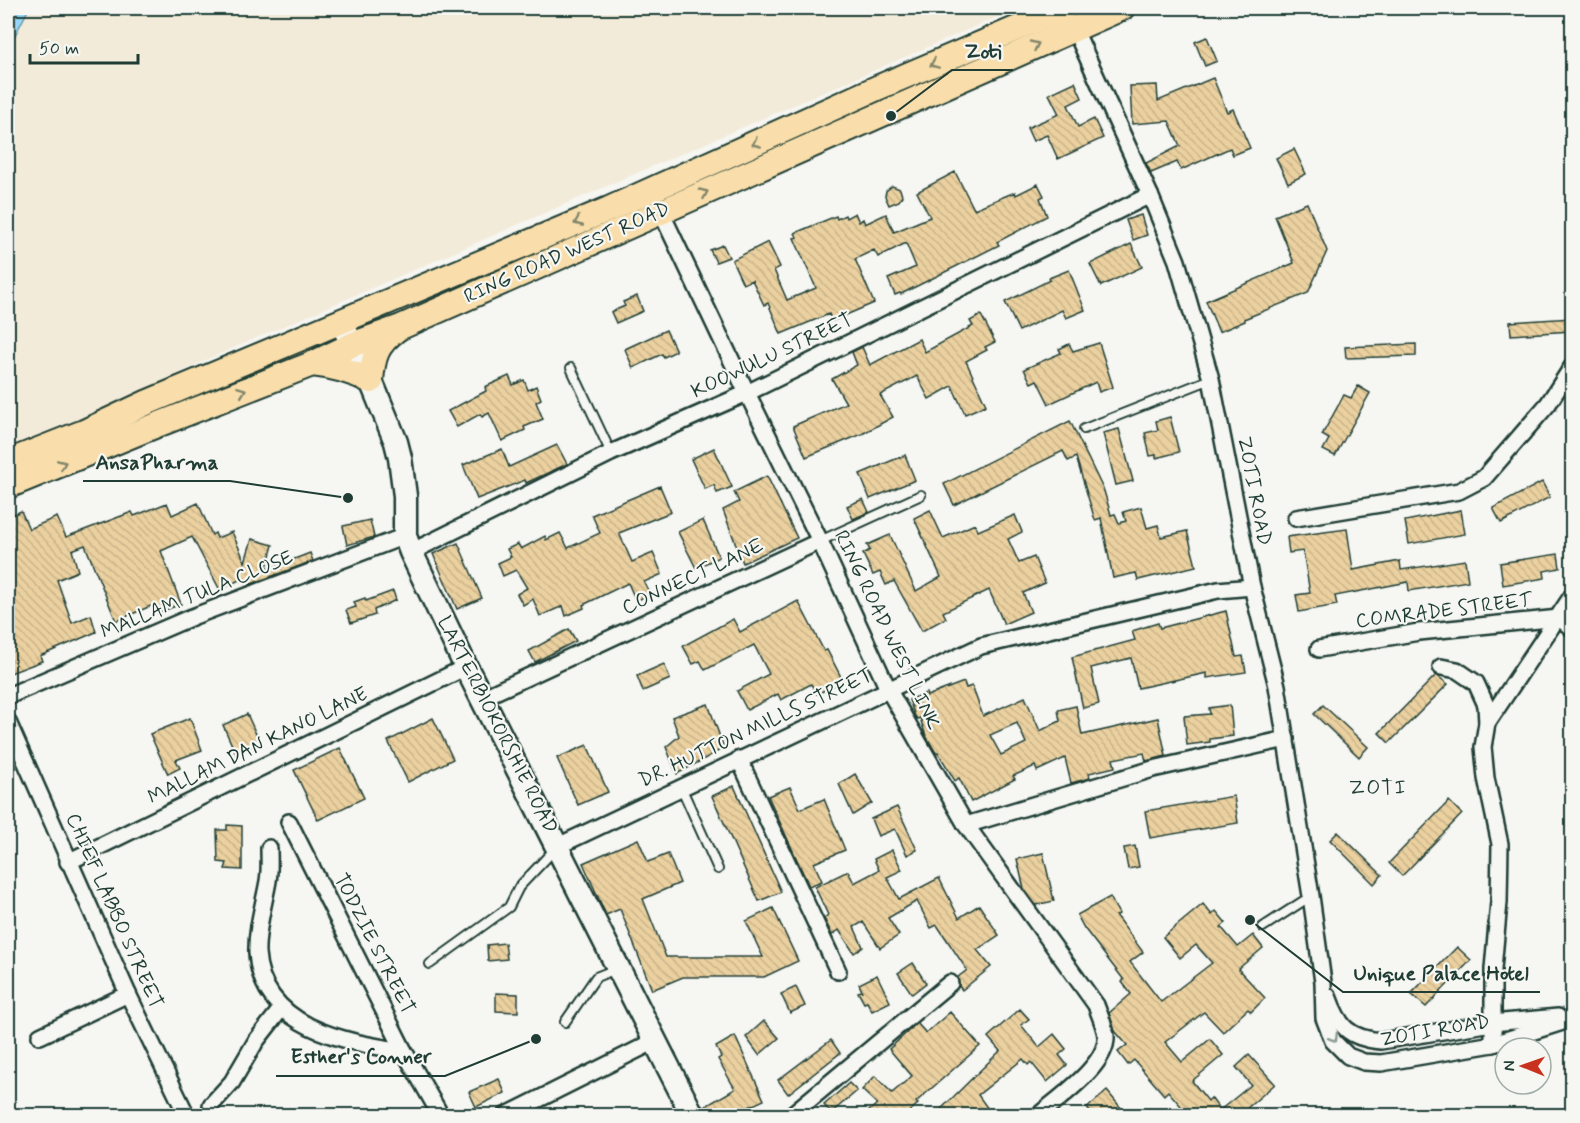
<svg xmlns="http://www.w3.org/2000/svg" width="1580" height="1123" font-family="Mynerve,sans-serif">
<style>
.built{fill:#f3ebd9}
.water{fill:#97d6f8;stroke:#6799aa;stroke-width:1.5}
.building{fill:url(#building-back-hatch);stroke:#1f3d34;stroke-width:1.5;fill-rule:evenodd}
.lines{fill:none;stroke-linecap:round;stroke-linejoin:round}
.lane-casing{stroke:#1f3d34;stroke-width:12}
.street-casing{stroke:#1f3d34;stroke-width:20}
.secondary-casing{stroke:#1f3d34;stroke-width:27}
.primary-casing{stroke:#1f3d34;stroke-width:28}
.lane{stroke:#f6f6f2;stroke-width:8}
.street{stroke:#f6f6f2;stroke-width:15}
.secondary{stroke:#f6f6f2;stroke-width:22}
.primary{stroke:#f9deab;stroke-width:24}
.oneway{stroke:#81856a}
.oneway2{stroke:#8a9a93}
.labels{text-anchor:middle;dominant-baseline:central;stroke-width:4.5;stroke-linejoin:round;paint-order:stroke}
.street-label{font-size:20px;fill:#1f3d34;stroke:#f6f6f2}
.neighbourhood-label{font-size:21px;letter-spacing:1.5px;fill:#1f3d34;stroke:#f6f6f2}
.leader{fill:none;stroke:#1f3d34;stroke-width:2}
.callout-dot{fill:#1f3d34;stroke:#f6f6f2;stroke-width:2}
.callout-label{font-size:21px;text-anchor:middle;font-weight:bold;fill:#1f3d34;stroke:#f6f6f2;stroke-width:4.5;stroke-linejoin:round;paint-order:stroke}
</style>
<defs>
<pattern id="building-back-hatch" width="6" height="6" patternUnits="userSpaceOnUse" patternTransform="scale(1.5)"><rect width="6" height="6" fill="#ebd1a0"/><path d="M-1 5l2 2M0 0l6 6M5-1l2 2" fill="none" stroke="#c9b48a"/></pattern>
</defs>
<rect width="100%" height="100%" fill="#f6f6f2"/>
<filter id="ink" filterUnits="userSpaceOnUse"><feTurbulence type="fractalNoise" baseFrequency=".0167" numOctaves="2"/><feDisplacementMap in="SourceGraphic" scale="12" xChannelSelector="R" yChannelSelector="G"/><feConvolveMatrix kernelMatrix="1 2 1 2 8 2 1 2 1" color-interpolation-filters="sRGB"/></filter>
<g filter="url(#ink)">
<path class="built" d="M29,8H1018L206,360L96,414L8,453V49Z"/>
<path class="water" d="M8,8H29L8,49Z"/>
<g class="building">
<path d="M1207,37L1217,61L1205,66L1195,42Z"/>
<path d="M1213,78L1227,112L1233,109L1250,148L1233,155L1230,148L1181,170L1177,162L1151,173L1146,163L1180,146L1169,121L1132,124L1130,86L1157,85L1158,101Z"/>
<path d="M1075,82L1082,98L1068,105L1078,127L1094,119L1103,138L1058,159L1047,135L1033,141L1027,128L1059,114L1049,94Z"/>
<path d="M1294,149L1306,174L1288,183L1276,158Z"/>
<path d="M955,172L974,209L1015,192L1016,195L1038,184L1044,196L1040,198L1047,216L997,242L999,245L901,294L900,293L895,295L888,279L916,267L906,243L878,257L874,250L855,259L874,303L832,321L829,314L781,334L768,303L764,305L752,280L743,284L732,260L768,242L780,267L774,270L787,300L816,288L794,238L797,237L795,233L836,216L837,219L845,215L846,218L855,213L859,222L863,219L865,224L886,214L894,232L930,217L917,192Z"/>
<path d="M892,186L900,189L902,196L899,201L889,205L885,196L886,191Z"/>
<path d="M1307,203L1327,251L1308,293L1244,319L1245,321L1219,332L1206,301L1294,263L1275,216Z"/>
<path d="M1141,215L1147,235L1133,240L1126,220Z"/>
<path d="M1131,244L1142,267L1101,286L1090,264Z"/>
<path d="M723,245L729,257L716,262L710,250Z"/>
<path d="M1069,270L1085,310L1066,318L1062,310L1019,331L1005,302L1050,280L1049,278Z"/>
<path d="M637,296L643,311L616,323L611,312L625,306L623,302Z"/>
<path d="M981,315L995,342L985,347L987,350L966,361L986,405L965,414L952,386L929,399L917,376L880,395L893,417L862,434L806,457L793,426L846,403L832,379L857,365L852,352L862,347L870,365L919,339L925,352L973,326L970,321Z"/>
<path d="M1572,318V331L1511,335L1510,322Z"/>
<path d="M666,330L676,351L664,357L662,354L633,368L625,349Z"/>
<path d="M1099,343L1113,387L1099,392L1096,382L1049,404L1037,380L1031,383L1024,369L1061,353L1059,349L1069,344L1073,351Z"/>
<path d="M1416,344V356L1346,358L1345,347Z"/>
<path d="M509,376L513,385L524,380L528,390L536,386L541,399L536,402L543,419L524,427L525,430L502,441L489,413L482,417L480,414L457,427L448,411L486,391L485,387Z"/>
<path d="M1358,386L1370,393L1335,456L1323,450L1329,439L1322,435L1344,395L1351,398Z"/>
<path d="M1170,417L1179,452L1156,458V455L1150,456L1145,433L1158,430L1156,421Z"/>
<path d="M1070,421L1104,491L1111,515L1115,514L1119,523L1126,521L1123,512L1141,507L1147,528L1158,525L1161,537L1187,531L1196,566L1138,580L1136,573L1113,578L1101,518L1095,520L1076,457L1068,461L1063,451L954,505L944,484Z"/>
<path d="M1119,429L1133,481L1116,485L1103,433Z"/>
<path d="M557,445L567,464L526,483L525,480L477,499L463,465L502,449L509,467Z"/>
<path d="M714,448L732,487L717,493L714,485L705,489L691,459Z"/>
<path d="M905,455L915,480L870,499L860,474Z"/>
<path d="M767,476L797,538L743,563L723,510L739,502L734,492Z"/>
<path d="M1542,482L1550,497L1501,523L1493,508Z"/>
<path d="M660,486L671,512L619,533L632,562L653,553L662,574L644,582L650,594L636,601L628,583L583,605L584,608L566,616L563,606L540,616L533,599L523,605L517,594L527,588L516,570L503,576L498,563L511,557L507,549L518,544L521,549L545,536L546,540L560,533L568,548L600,533L592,515Z"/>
<path d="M863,499L869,512L853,519L847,506Z"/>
<path d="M167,503L172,515L198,503L212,535L215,533L217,538L232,532L245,562L252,539L273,545L266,570L310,553L313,561L251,584L239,580L220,590L192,537L161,551L181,604L157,613L153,605L116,621L85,545L72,550L78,571L57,580L72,623L91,615L96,632L40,656L42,661L8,674V517L21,511L29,529L57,517L66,537L132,512L134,516Z"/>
<path d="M930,510L943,538L975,524L978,531L1015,515L1022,532L1008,539L1019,563L1034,557L1045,583L1023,593L1031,612L1004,624L989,590L943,612L946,618L922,631L894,581L886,585L880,572L873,575L863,554L870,550L867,545L890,535L916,591L941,577L914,518Z"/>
<path d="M1461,510L1465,534L1409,544L1405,521Z"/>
<path d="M370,520L374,537L347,545L343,526Z"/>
<path d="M703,520L719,557L696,568L678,532Z"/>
<path d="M1347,529L1353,570L1400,561L1401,570L1465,560L1468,581L1409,591L1408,582L1335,596L1337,605L1299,612L1296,595L1310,593L1303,551L1289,553L1287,537Z"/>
<path d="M458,543L482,598L457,609L433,554Z"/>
<path d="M1558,554L1560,568L1544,571L1545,578L1503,585L1500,563Z"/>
<path d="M393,591L396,600L374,610L375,615L351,623L346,610L356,607L354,602L365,598L366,601Z"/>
<path d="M798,601L824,651L827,650L843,681L817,694L811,684L781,700L778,694L747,710L737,691L769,674L754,645L705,670L700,661L693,664L683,646L733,619L740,632Z"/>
<path d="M1226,611L1236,657L1243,656L1246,672L1207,678V673L1138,688L1131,658L1091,668L1099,704L1083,708L1072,657L1135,640L1132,631L1158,623L1160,628Z"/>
<path d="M569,629L576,641L535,662L529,651Z"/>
<path d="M664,664L670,679L643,691L637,676Z"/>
<path d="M1436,675L1448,684L1389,743L1379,733Z"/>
<path d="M964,682L966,688L972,686L983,716L1025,697L1040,731L1060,721L1058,710L1076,706L1082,735L1158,718L1166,756L1146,761L1144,753L1113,759L1115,767L1089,773L1090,778L1071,783L1065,758L1037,771L1035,766L1013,776L1015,779L971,802L959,778L955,781L938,752L936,753L926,736L920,718L917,719L915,716L909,700L926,693L927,696ZM1017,723L1026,743L1001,755L990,735Z"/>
<path d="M708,704L724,748L677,774L666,747L679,736L672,717Z"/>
<path d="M1230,705L1233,736L1210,739V742L1187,745L1184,716L1210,714L1209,708Z"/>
<path d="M1323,705L1368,747L1359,757L1314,714Z"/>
<path d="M247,714L260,743L236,754L223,725Z"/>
<path d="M190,718L202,750L176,760L180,768L168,774L150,734Z"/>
<path d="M433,718L453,759L408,782L388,741Z"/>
<path d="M587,745L608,792L578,805L557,758Z"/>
<path d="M340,748L364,798L318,820L294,770Z"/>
<path d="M855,774L872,803L853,815L839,784Z"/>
<path d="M734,786L781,892L759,901L712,796Z"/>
<path d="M790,787L800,809L824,799L845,850L814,863L822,881L809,886L768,796Z"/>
<path d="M1234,796L1238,823L1150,838L1145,811Z"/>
<path d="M1449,801L1462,814L1402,876L1389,863Z"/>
<path d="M897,807L917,850L907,855L895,829L878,836L871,819Z"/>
<path d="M227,825L242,826V870L225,869L227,863L218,862L217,830H227Z"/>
<path d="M1338,832L1382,875L1374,884L1330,840Z"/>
<path d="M638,839L648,862L668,854L680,883L643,899L666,957H763L746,921L773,908L798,961L764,977H683L652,990L620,909L606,915L583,863Z"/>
<path d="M1135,846L1139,867L1128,869L1124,848Z"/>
<path d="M892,850L902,870L887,877L899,899L939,878L959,918L979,905L999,935L977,950L991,967L962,990L959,986L958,977L967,970L937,925L931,928L917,901L888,918L899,935L880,948L863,922L854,927L863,947L854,953L839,930L832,935L824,918L828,915L815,887L848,871L854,883L879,870L874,859Z"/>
<path d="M1043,853L1054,901L1036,905L1024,889L1017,859Z"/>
<path d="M1110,897L1119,914L1116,916L1143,952L1130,962L1161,1002L1212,963L1196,945L1180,958L1163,937L1203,904L1212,915L1216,911L1226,923L1221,927L1238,947L1253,935L1263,948L1238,969L1265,998L1251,1012L1248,1009L1223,1032L1204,1012L1165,1042L1182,1062L1210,1039L1223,1055L1192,1081L1208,1101L1211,1098L1220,1110L1251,1085L1236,1067L1249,1055L1275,1084L1238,1116H1191L1187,1111L1186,1112L1168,1091L1164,1095L1134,1060L1128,1065L1118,1052L1127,1045L1115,1031L1109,1013L1131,994L1122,982L1124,980L1084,928L1077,915Z"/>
<path d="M505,943L507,959L488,961L487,945Z"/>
<path d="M1457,947L1471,960L1426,1007L1411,994Z"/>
<path d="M913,963L926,983L912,994L898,973Z"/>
<path d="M877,975L890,1002L872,1011L867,1002L864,1003L858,992L862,991L859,984Z"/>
<path d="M796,987L805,1006L790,1013L781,994Z"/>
<path d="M496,993L518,994V1012L496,1011Z"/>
<path d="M1020,1009L1029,1019L1021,1025L1039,1047L1054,1034L1066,1049L1059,1055L1067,1065L1047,1082L1031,1062L1028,1065L1023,1059L978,1095L993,1116H947L941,1109L1000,1051L988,1037Z"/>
<path d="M950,1012L980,1046L916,1102L918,1104L904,1116H863L877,1104L862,1090L875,1076L892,1093L912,1076L889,1049L917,1023L926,1033Z"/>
<path d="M764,1021L779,1038L759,1055L746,1037Z"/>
<path d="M735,1036L764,1100L740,1111L741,1112L735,1116H706L704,1107L735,1089L718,1059L721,1057L716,1047Z"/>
<path d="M831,1040L840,1053L788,1094L778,1080Z"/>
<path d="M499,1079L505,1093L476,1107L469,1092Z"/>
<path d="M849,1083L857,1091L831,1113L824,1105Z"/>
<path d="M1107,1091L1121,1108L1112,1116H1093L1087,1108Z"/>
</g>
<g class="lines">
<g class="lane-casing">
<g id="lane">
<path d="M571,368L611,453"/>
<path d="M1084,429L1211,379"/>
<path d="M820,541L921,495"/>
<path d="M681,787L718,869"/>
<path d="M1263,927L1311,896"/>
<path d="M430,964L509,907L519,887L555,849"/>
<path d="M565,1022L596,977L616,969"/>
</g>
</g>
<g class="street-casing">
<g id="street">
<path d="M1074,28L1150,195L1177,261L1211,379L1252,587L1277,686L1311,896L1323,982L1324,1018L1333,1041L1348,1056L1364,1062L1381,1063L1493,1044L1572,1019"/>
<path d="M661,212L747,393L820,541L888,689L966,825L1096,1005C1099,1014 1105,1026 1106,1036C1108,1065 1058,1098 1038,1116"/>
<path d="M1296,518L1459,491L1484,478L1548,404L1572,367"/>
<path d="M411,552L611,453L747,393L1150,195"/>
<path d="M1319,649L1419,632L1559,618L1572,628"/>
<path d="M1441,667L1457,670L1476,683L1486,705L1487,723L1483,747L1486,778L1500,844L1499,902L1493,969V1044"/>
<path d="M8,696L192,617L405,536"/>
<path d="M482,698L820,541"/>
<path d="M8,722L128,994L187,1116"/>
<path d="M1487,723L1572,596"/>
<path d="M739,759L838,971"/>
<path d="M289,822L404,1051L441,1116"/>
<path d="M966,825L1153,769L1286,739"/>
<path d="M558,846L981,646L1218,590L1252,587"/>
<path d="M269,848C269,859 270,870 268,881C264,904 256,930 257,953C262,1028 345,1042 404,1051"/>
<path d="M68,862L466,667"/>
<path d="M1328,996C1339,1027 1348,1038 1381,1041L1492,1023L1558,1017"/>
<path d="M40,1036L128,994"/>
<path d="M211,1105L232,1082L256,1041L281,1009"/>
<path d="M505,1116L655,1041"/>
<path d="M790,1116L950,983"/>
</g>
</g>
<g class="secondary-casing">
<path id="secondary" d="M341,322L371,381L396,442L400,458L405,496V536L411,552L466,667L693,1116"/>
</g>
<g class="primary-casing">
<g id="primary">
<path d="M312,364C334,366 351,371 371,381C373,357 376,345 396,330"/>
<path d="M8,462L84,432L146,403L609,209L877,88L1065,8"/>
<path d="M8,486L152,427L312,364L354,344L401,327L1122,8"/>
</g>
</g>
<use href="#lane" class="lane"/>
<use href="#street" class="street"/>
<use href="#secondary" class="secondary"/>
<use href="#primary" class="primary"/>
</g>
<defs><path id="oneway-chevron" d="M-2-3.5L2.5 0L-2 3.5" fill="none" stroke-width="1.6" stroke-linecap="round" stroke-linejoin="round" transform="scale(1.5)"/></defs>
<g class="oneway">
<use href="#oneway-chevron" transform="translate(1035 45) rotate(-25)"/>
<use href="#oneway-chevron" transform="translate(934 64) rotate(157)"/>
<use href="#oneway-chevron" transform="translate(756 143) rotate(156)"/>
<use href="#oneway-chevron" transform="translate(704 193) rotate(-24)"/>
<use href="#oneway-chevron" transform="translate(578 222) rotate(157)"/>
<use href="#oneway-chevron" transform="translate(242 391) rotate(-21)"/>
<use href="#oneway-chevron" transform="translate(62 464) rotate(-23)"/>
</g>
<use class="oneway2" href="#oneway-chevron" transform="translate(1334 1038) rotate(59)"/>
</g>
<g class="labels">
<g class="street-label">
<text transform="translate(567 253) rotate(-24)">RING ROAD WEST ROAD</text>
<text transform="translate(772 356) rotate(-25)">KOOWULU STREET</text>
<text transform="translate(1254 491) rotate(79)">ZOTI ROAD</text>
<text transform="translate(693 577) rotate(-25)">CONNECT LANE</text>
<text transform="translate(197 595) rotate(-22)">MALLAM TULA CLOSE</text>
<text transform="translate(1444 611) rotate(-7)">COMRADE STREET</text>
<text transform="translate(887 630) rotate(64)">RING ROAD WEST LINK</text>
<text transform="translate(497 725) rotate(63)">LARTERBIOKORSHIE ROAD</text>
<text transform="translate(756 728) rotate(-25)">DR. HUTTON MILLS STREET</text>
<text transform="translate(258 746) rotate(-26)">MALLAM DAN KANO LANE</text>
<text transform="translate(114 911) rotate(66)">CHIEF LABBO STREET</text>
<text transform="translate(374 944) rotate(63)">TODZIE STREET</text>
<text transform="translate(1435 1031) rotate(-10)">ZOTI ROAD</text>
</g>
<g class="neighbourhood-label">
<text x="1378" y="788">ZOTI</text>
</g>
</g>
<path class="leader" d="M891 116L952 70H1013M348 498L230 481H83M1250 920L1343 992H1540M536 1039L445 1076H276"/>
<g class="callout-dot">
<circle cx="891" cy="116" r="6"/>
<circle cx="348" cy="498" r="6"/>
<circle cx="1250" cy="920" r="6"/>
<circle cx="536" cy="1039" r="6"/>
</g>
<g class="callout-label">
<text x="983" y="58">Zoti</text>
<text x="157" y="469">AnsaPharma</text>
<text x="1441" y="980">Unique Palace Hotel</text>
<text x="361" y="1063">Esther's Conner</text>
</g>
<rect width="1580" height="1123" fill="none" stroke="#f6f6f2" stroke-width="30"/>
<rect x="15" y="15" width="1550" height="1093" fill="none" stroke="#1f3d34" stroke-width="2" filter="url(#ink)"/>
<g transform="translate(1523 1066) rotate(271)"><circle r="28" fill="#f6f6f2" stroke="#a0aca6" stroke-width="1.5"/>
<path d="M0-4.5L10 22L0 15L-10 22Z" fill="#c8321e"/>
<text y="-9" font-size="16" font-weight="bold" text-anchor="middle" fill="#1f3d34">N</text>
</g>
<path d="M30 54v9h108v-9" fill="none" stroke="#1f3d34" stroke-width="3"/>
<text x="39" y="54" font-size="18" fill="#1f3d34" stroke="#f6f6f2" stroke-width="4.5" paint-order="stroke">50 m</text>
</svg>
